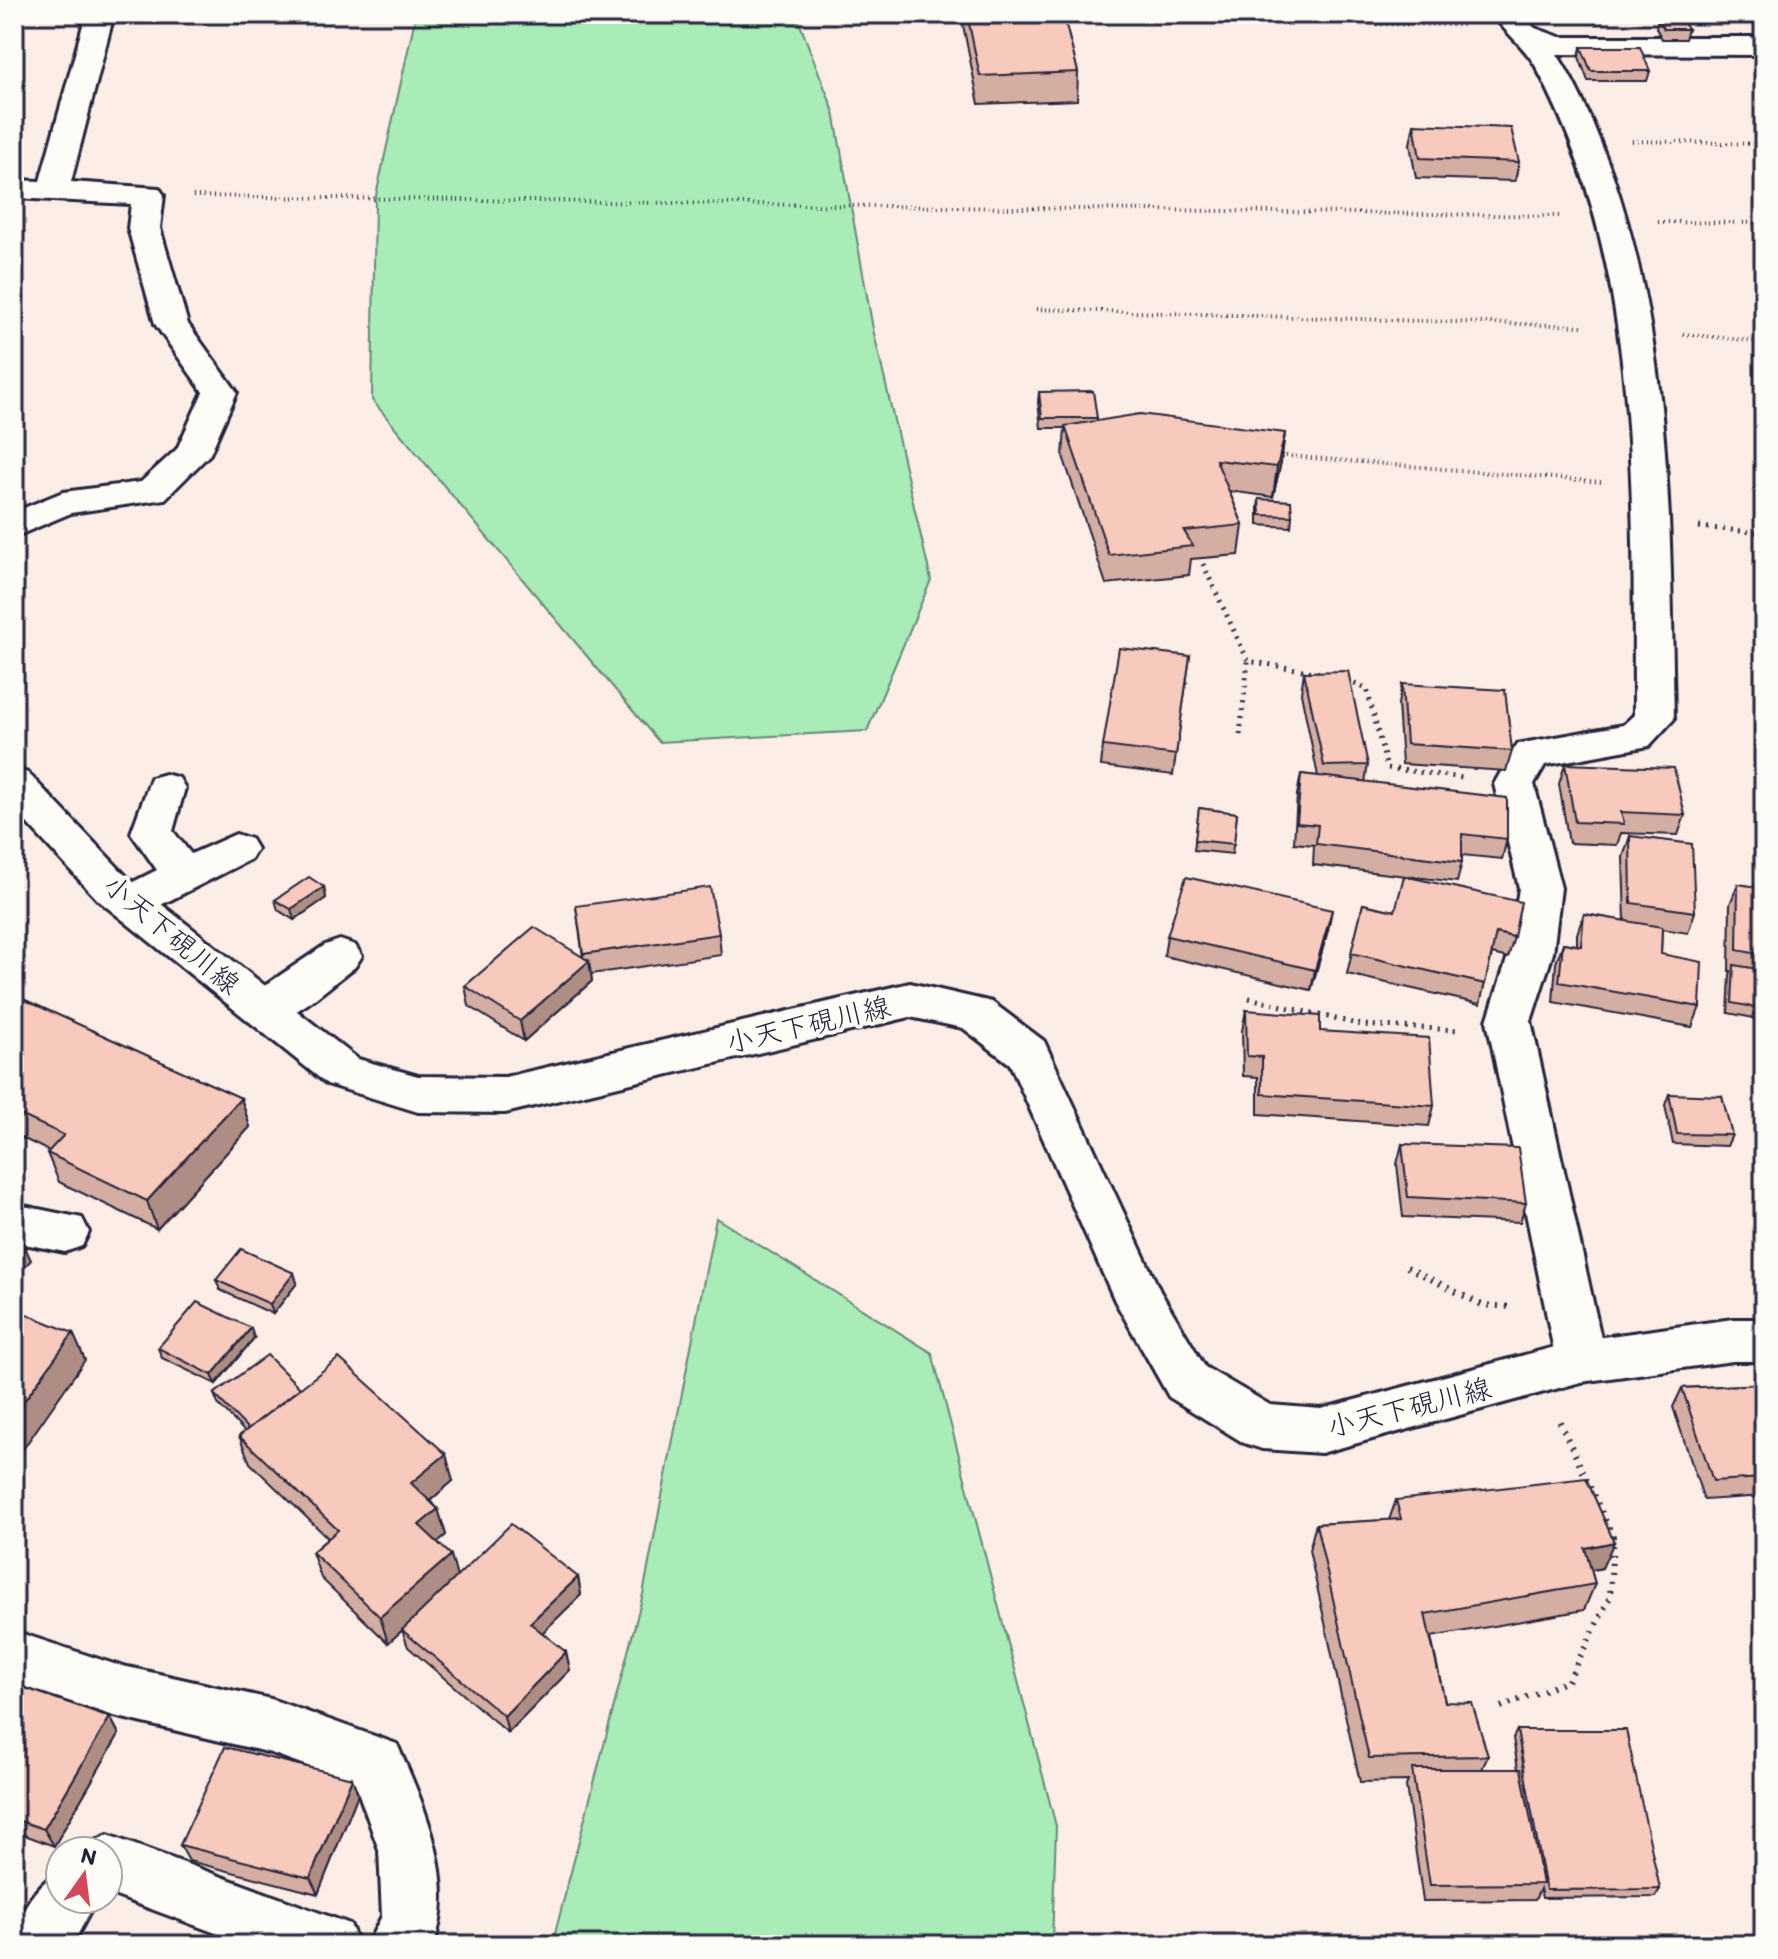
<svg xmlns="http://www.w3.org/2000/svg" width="1778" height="1959" font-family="Itim,'Klee One',sans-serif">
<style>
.green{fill:#a9ecb7;stroke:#668779;stroke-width:2}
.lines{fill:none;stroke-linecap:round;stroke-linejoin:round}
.minor-casing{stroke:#22223b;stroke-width:6}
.secondary-casing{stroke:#22223b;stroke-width:6}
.path-far2{stroke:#22223b;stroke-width:4;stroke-dasharray:1 4;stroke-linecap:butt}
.path-far1{stroke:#22223b;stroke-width:5;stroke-dasharray:2 6;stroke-linecap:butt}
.path{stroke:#22223b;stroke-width:6;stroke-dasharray:2 7;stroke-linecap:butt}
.minor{fill:#fdfcf7;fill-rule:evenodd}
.secondary{fill:#fdfcf7;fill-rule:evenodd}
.wall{fill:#d5aea3;stroke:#22223b;stroke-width:2}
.shaded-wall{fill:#ae8d84;stroke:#22223b;stroke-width:2}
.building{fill:#f8cabd;stroke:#22223b;stroke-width:2}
.labels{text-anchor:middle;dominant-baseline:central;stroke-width:8;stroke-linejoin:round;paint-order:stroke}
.street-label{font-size:28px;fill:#22223b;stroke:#fdfcf7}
</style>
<rect width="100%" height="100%" fill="#fcede6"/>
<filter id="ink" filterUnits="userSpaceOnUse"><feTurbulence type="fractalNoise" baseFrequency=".0125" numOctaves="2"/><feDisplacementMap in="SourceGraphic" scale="16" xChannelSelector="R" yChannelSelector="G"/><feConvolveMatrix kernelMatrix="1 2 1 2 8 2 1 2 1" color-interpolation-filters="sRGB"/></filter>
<g filter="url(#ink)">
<g class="green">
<path d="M416,14H796L834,112L873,329L931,580L867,731L659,742L372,400L375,200Z"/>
<path d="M716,1218L932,1353L1056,1826L1052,1945H552L643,1594Z"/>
</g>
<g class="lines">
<g class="minor-casing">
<g id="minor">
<path d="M86,14H114L71,182L159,188L164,195L160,228L188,324L237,392L210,454L165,499L71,513L14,537V512L63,492L141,482L177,449L203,392L155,324L128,228L131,204L14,198V180L40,181Z"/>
<path d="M1492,14H1521L1535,28L1560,37H1764V55L1557,54C1581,91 1598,135 1613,176C1673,350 1670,537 1674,719L1649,746L1545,765L1534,784L1561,888L1553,953L1531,1021L1606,1361L1599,1376L1581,1382L1563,1376L1556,1361L1487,1021L1509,953L1519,888L1494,784L1517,744L1623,725L1634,715C1633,496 1642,263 1535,65C1524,46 1505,32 1492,14Z"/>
<path d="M165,774L179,778L185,788L173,831L191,854L236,834L251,839L257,849L251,859L145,913L130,917L115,913L109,902L115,891L157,870L131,833L151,778Z"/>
<path d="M340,940L355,945L362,956L355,967C326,988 285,1032 248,1021L242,1009L248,997L325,945Z"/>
<path d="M14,1204L82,1218L89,1232L82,1246L65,1252L14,1242Z"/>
<path d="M14,1631L114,1664L271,1699L397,1744C423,1803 459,1882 433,1945H367L382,1916L379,1850L355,1783L271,1753L114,1716L14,1683Z"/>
<path d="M108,1835L350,1924L359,1945H248L108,1893V1851H84L87,1844Z"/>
<path d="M60,1872V1899H97L72,1945H14C14,1919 36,1882 60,1872Z"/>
</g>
</g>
<g class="secondary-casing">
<path id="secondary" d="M14,769L28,773L128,878L358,1059L418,1076L505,1077L910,983L992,1002L1044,1041L1160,1291L1205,1367L1270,1405L1321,1409L1581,1340L1733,1319H1764V1361H1733L1581,1382L1321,1453L1262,1449L1244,1443L1169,1397L1115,1301L1010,1064L963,1028L910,1017L505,1113L418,1112L327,1084L98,900L14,809Z"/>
</g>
<g class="path-far2">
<path d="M1187,14L1259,23L1466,25"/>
<path d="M144,23L311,14"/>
<path d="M1632,141L1764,144"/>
<path d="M193,196L1562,216"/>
<path d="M1658,222L1764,223"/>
<path d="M1036,309L1584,326"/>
<path d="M1683,334L1764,342"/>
<path d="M1276,455L1601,482"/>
</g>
<g class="path-far1">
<path d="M1699,527L1764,533"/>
<path d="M1203,564L1248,661"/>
<path d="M1347,681L1367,689L1387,768L1464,778"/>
<path d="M1240,735L1248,661L1326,674"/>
<path d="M1249,998L1361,1025L1459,1030"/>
</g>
<g class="path">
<path d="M1407,1267L1482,1305L1512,1307"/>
<path d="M1501,1707L1568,1681L1610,1597L1613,1537L1559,1420"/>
</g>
<use href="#minor" class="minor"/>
<use href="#secondary" class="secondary"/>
</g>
<g class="wall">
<path d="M964,14H1063L1078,72L1077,100L979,104L963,25Z"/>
<path d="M1658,18L1688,29L1685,39H1662L1656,28Z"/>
<path d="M1581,47L1650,71L1647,81H1588L1579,57Z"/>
<path d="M1414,124L1519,162L1515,181L1416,178L1410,144Z"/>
<path d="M1039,392L1097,418V421L1285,433L1281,462L1273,497L1229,491L1243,525L1239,555L1191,559L1189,575L1106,584L1063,456L1065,428H1041L1038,402Z"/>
<path d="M1259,499L1292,516L1291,527L1258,525V509Z"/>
<path d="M1190,656L1173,775L1101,766L1103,746Z"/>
<path d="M1304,672L1368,765L1365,782L1507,839L1502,859L1462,855V862L1457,882L1313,865L1314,845L1294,843L1297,795L1301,774L1318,776L1301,693Z"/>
<path d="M1402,684L1512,751L1506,771L1402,764L1398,704Z"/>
<path d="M1565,764L1685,815L1678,835L1621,833L1617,845L1569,843L1559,784Z"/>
<path d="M1199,808L1237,813L1232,854L1194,850Z"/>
<path d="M1630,836L1695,912L1688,933L1662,929L1661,954L1700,1007L1692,1027L1553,1002L1556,963L1563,943L1577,945V934L1584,914L1625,921L1623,857Z"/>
<path d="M1738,884L1764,888V1020L1728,1013L1730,975L1731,971H1729L1730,904Z"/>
<path d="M324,887L326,898L294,920L278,910L275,900Z"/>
<path d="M1363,904L1514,937L1508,958L1492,954L1480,1004L1347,974Z"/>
<path d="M576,906L719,934L721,955L591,974L592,981L524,1041L469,1006L465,986L583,957Z"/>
<path d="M1328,930L1311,990L1164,956L1167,936Z"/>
<path d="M14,995L241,1098L250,1127L157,1229L59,1182L47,1153L49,1151L14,1134Z"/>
<path d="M1246,1010L1320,1031L1434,1106L1429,1126L1258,1114V1077L1243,1076L1242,1031Z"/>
<path d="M1669,1094L1732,1135L1727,1146L1673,1144L1665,1105Z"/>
<path d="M1402,1144L1526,1203L1520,1222L1403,1217L1397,1164Z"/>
<path d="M294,1273L297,1283L273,1314L220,1290L216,1280Z"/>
<path d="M254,1338L216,1384L162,1358L158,1348Z"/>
<path d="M1764,1384V1496L1704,1500L1673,1407L1682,1388Z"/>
<path d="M300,1388L453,1481L430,1501L438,1509L446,1535L437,1542L457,1577H578L581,1595L542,1633L570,1670L508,1733L408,1647L402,1630L388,1643L321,1578L312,1552L328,1538L250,1463L239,1436L245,1432L218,1404L214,1394Z"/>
<path d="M1396,1500L1602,1568L1591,1570L1595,1584L1584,1610L1431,1637L1445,1702L1488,1756L1482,1769H1518L1513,1738L1517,1730L1660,1889L1655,1897L1542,1898L1540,1889L1535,1900L1423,1901L1406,1786L1408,1781L1360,1782L1309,1550L1316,1524L1389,1520Z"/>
<path d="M14,1707L110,1717L119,1734L54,1846L14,1831Z"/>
<path d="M358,1794L318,1894L189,1861L180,1845Z"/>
</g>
<g class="shaded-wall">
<path d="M1285,433L1281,462L1273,497L1277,467Z"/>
<path d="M324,887L326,898L294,920L291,909Z"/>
<path d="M1332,910L1328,930L1311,990L1315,970Z"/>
<path d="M589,961L592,981L524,1041L520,1021Z"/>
<path d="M241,1098L250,1127L157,1229L147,1201Z"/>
<path d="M18,1232L31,1260L14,1279V1236Z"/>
<path d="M294,1273L297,1283L273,1314L270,1304Z"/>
<path d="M251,1328L254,1338L216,1384L212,1375Z"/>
<path d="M73,1333L85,1360L14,1462V1415Z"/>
<path d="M446,1454L453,1481L419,1510L411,1483Z"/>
<path d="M438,1509L446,1535L426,1552L419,1525Z"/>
<path d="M1614,1542L1602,1568L1573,1574L1585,1548Z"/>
<path d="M451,1555L458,1581L388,1643L380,1617Z"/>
<path d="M578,1577L581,1595L534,1641L530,1623Z"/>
<path d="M566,1652L570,1670L508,1733L504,1716Z"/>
<path d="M110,1717L119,1734L54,1846L44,1829Z"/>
<path d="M352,1778L358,1794L318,1894L310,1878Z"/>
</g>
<g class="building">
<path d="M967,14H1063L1078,72L980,76Z"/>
<path d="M1658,18H1681L1688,29H1664Z"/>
<path d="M1581,47H1640L1650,71H1591Z"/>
<path d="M1414,124L1511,128L1519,162L1420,158Z"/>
<path d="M1093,391L1097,418H1042L1039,392Z"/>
<path d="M1140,414L1285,433L1277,467L1216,460L1243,525L1184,531L1193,546L1109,555L1065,426Z"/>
<path d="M1259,499L1291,501L1292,516L1260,515Z"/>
<path d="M1119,648L1190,656L1176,755L1103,746Z"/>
<path d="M1348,671L1368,765L1324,766L1304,672Z"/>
<path d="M1402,684L1505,690L1512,751L1406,744Z"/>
<path d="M1565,764L1674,768L1685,815L1621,812L1624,824L1575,822Z"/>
<path d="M1301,774L1507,798V839L1462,834V862L1316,844L1318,825L1297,823Z"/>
<path d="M1199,808L1237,813L1234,844L1195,840Z"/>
<path d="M1630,836L1692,844L1695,912L1631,903Z"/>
<path d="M1404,876L1521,902L1514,937L1496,933L1485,984L1351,953L1363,904L1395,911Z"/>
<path d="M309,877L324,887L291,909L275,900Z"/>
<path d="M1186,877L1332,910L1315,970L1167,936Z"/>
<path d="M1738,884L1764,888V955L1737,950Z"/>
<path d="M710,887L719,934L583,954L576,906Z"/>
<path d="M1584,914L1662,927L1661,954L1702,962L1700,1007L1559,982L1563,943L1581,946Z"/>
<path d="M534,927L589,961L520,1021L465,986Z"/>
<path d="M1734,965L1764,970V1009L1732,1003Z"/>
<path d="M14,995L241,1098L147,1201L47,1153L64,1135L14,1112Z"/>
<path d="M1246,1010L1320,1016V1031L1429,1038L1434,1106L1262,1094V1057L1247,1056Z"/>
<path d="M1669,1094L1722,1096L1732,1135L1677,1134Z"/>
<path d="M1402,1144L1518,1148L1526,1203L1408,1197Z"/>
<path d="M241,1249L294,1273L270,1304L216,1280Z"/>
<path d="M197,1302L251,1328L212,1375L158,1348Z"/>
<path d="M14,1309L73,1333L14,1415Z"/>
<path d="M267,1355L300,1388L248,1429L214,1394Z"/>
<path d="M339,1358L446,1454L411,1483L438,1509L419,1525L451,1555L380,1617L312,1552L338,1530L239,1436Z"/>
<path d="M1764,1384V1478L1713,1481L1682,1388Z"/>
<path d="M1586,1478L1614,1542L1585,1548L1595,1584L1425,1614L1445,1702L1472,1703L1488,1756L1369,1758L1316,1524L1401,1519L1396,1500Z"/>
<path d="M511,1524L578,1577L530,1623L566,1652L504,1716L402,1630Z"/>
<path d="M25,1688L110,1717L44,1829L14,1819V1707Z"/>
<path d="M1517,1730H1626L1660,1889L1546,1890Z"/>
<path d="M225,1747L352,1778L310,1878L180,1845Z"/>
<path d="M1412,1769H1521L1543,1884L1430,1885Z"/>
</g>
</g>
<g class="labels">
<g class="street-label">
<text transform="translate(172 934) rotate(40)">小天下硯川線</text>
<text transform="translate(808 1024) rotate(-13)">小天下硯川線</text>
<text transform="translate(1409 1407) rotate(-14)">小天下硯川線</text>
</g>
</g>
<rect width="1778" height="1959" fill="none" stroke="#fdfcf7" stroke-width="48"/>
<rect x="24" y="24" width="1730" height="1911" fill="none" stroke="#22223b" stroke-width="3" filter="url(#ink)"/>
<g transform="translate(84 1875) rotate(14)"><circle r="38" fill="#fdfcf7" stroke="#a5a5ac" stroke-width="2"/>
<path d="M0-6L14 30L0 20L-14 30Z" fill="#d1495b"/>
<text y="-12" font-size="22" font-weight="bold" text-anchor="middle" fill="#22223b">N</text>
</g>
</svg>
